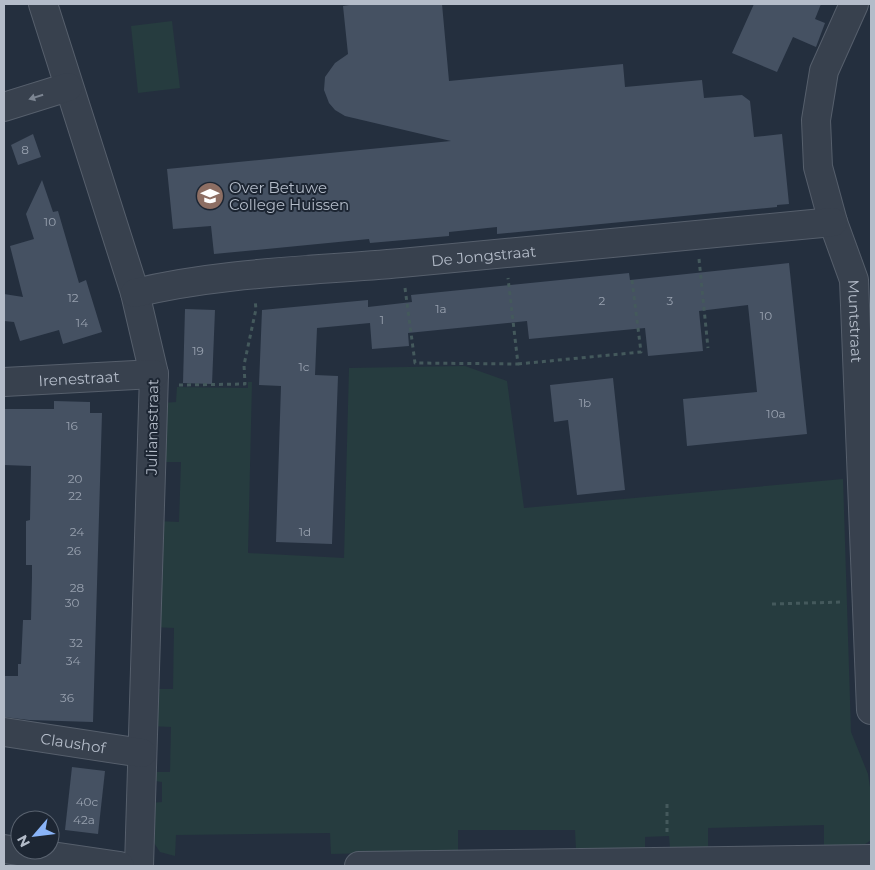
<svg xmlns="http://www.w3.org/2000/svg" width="875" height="870" font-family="Montserrat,sans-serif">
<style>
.green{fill:#263c3f}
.building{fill:#455162}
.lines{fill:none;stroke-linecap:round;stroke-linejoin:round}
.street-casing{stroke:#565f6c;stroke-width:30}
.path{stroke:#44595c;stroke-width:3;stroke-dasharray:4 4;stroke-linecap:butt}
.street{stroke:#38414e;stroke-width:28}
.oneway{fill:#7c8592}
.labels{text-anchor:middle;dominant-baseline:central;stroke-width:4;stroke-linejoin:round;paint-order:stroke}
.number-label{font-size:12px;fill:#98a1af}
.poi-label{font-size:15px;fill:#b4bcc9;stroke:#1d2633;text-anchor:start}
.street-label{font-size:15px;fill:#b4bcc9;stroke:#1d2633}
</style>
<rect width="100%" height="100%" fill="#242f3e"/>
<g class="green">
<path d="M172,21L180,88L138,93L131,26Z"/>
<path d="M465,366L507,381L524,508L843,479L851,732L868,774L871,794V840L864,845L824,846V825L708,828V849L670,848L669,836L645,837V849L576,850L575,830H458V851L331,854L330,833L176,835L175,856L160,852L154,843L150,803L162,802V782L149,780V772H170L171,727L150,726L152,689H173L174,628L153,627L157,521L179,522L181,462H159L162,403L176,402L177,387L248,388V382H252L248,553L344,558L349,368Z"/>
</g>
<g class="building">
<path d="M356,4H442L449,81L623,64L625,87L702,80L704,98L742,95L750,101L754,137L782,134L789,204L777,205V207L497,234V227L449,232V236L370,243L369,239L214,254L211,226L173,229L167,169L451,141L345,116L335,110L329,103L324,90L325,77L335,63L348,54L343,6Z"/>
<path d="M754,4H821L815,19L825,23L816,47L793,37L777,72L732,53Z"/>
<path d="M33,134L41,157L18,165L11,145Z"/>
<path d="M42,180L53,212L58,211L79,283L86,280L102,332L63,344L59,330L20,341L14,322L4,321V294L23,297L10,246L34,239L26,214Z"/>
<path d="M789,263L807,434L687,446L683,399L757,392L748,305L699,311L703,351L648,356L645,328L529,339L527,321L408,333L409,346L372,349L370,323L317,328L315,375L338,376L332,544L276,542L281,386L259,385L262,310L368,300V307L412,302L411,295L629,273L630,280Z"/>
<path d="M185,309L215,310L212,384L183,383Z"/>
<path d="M613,378L625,490L577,495L568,420L554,422L550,385Z"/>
<path d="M54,401L90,402V413H102L93,722L29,720L4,717V676H18V664H21L23,620H31L32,577V565H26V521L30,520L31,466L4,465V409H54Z"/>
<path d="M72,767L105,771L98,834L65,830Z"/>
</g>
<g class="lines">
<g class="street-casing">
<g id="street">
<path d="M43,4L135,293L154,374L139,866"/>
<path id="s1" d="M854,4L824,71L816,120L818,167L833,222L854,280L871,710"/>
<path d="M4,107L68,87"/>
<path id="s2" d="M135,293C222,272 313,271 401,263C545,250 689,235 833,222"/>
<path id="s3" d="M4,382L154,374"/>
<path id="s4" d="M4,732L142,753"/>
<path d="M4,849L120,866"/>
<path d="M359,866L871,859"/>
</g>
</g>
<g class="path">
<path d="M699,259L708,348"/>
<path d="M405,288L415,363L518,364L508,278"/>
<path d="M518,364L641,352L632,280"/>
<path d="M179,385L245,384L244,365L256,309L255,300"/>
<path d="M772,604L842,602"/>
<path d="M667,804V836"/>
</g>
<use href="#street" class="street"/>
</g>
<defs><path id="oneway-solid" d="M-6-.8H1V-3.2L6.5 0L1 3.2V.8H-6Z" transform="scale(1.25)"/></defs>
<use class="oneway" href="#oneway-solid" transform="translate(36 97) rotate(162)"/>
<defs>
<g id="school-disc" transform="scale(1.4375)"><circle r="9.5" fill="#8d6e63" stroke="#1d2633"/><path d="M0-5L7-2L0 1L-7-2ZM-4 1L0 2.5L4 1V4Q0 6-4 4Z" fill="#fff"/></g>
</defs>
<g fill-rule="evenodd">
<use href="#school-disc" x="210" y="196"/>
</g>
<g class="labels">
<g class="number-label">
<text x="25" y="149">8</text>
<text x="50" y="221">10</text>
<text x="73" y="297">12</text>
<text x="602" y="300">2</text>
<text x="670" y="300">3</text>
<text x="441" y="308">1a</text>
<text x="766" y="315">10</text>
<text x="382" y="319">1</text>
<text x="82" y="322">14</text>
<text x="198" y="350">19</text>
<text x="304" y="366">1c</text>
<text x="585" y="402">1b</text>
<text x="776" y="413">10a</text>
<text x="72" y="425">16</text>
<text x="75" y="478">20</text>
<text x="75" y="495">22</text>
<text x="77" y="531">24</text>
<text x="305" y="531">1d</text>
<text x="74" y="550">26</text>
<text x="77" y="587">28</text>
<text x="72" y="602">30</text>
<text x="76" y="642">32</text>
<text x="73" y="660">34</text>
<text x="67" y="697">36</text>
<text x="87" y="801">40c</text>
<text x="84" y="819">42a</text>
</g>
<g class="poi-label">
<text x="229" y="187">Over Betuwe<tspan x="229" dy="17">College Huissen</tspan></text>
</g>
<g class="street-label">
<text stroke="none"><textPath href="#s2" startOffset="351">De Jongstraat</textPath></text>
<text stroke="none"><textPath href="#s1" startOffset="330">Muntstraat</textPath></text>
<text stroke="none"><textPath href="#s3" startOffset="75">Irenestraat</textPath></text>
<text transform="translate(152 427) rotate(-89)">Julianastraat</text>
<text stroke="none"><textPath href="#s4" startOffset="70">Claushof</textPath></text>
</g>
</g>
<rect width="875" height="870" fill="none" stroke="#b4bcc9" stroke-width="10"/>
<g transform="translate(35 835) rotate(242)"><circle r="24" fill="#1d2633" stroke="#59626f"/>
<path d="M0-4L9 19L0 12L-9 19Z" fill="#8ab4f8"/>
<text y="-8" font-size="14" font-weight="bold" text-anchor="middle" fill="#b4bcc9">N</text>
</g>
</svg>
